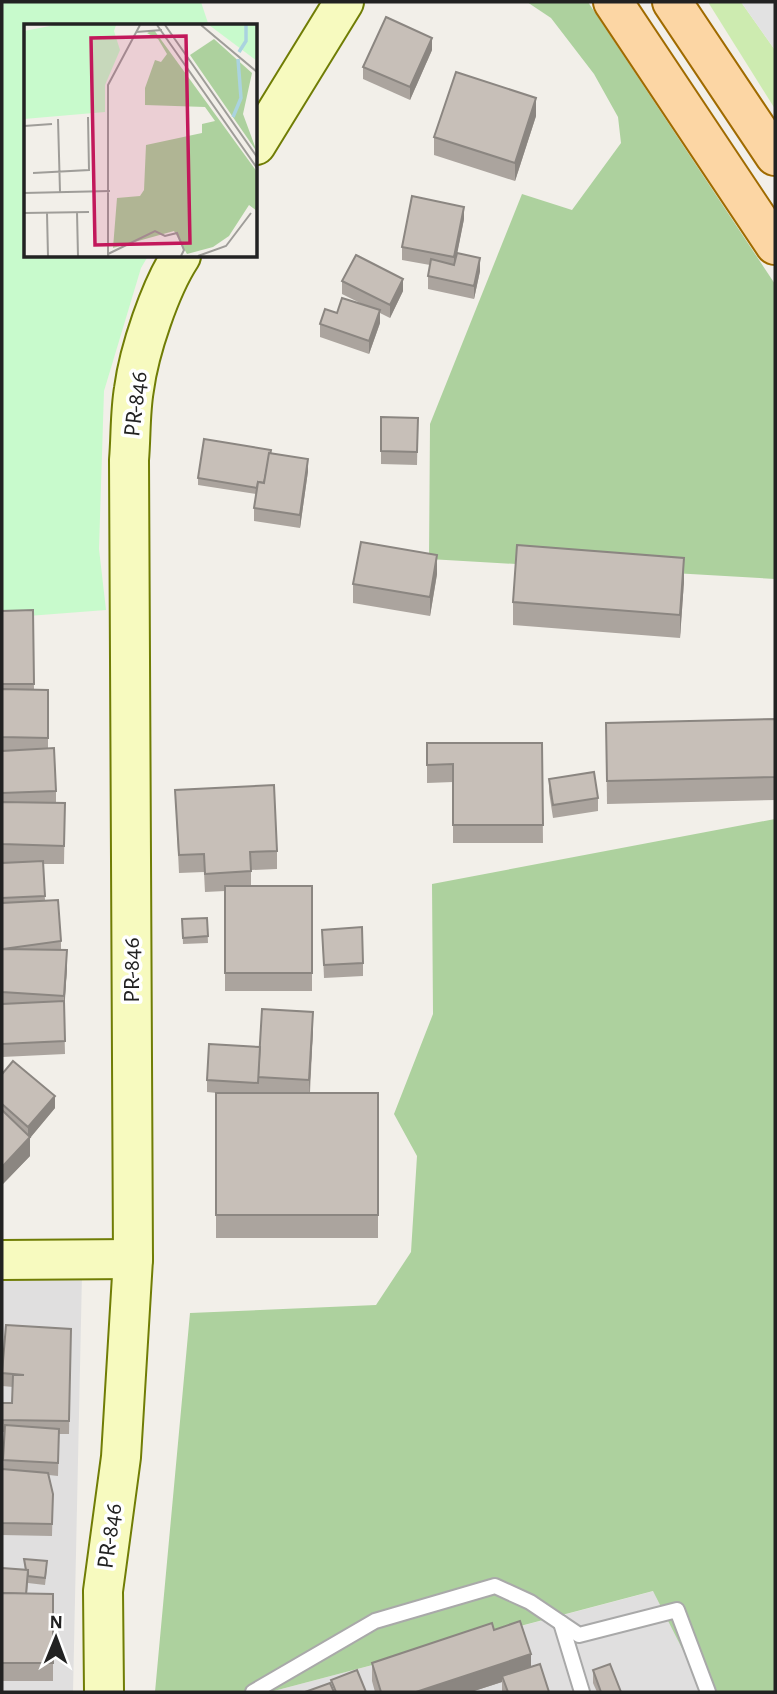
<svg xmlns="http://www.w3.org/2000/svg" width="777" height="1694" font-family="'Alegreya Sans',sans-serif">
<style>
.residential{fill:#e0dfdf}
.grass{fill:#cdebb0}
.forest{fill:#add19e}
.park{fill:#c8facc}
.parking{fill:#e2e2e2}
.lines{fill:none;stroke-linecap:round;stroke-linejoin:round}
.lane-casing{stroke:#a9a9a9;stroke-width:18}
.secondary-casing{stroke:#707d05;stroke-width:42}
.primary-casing{stroke:#a06b00;stroke-width:42}
.lane{stroke:#fff;stroke-width:14}
.secondary{stroke:#f7fabf;stroke-width:38}
.primary{stroke:#fcd6a4;stroke-width:38}
.wall{fill:#aba49e}
.shaded-wall{fill:#8b8681}
.building{fill:#c7bfb8;stroke:#8b8681;stroke-width:2}
.labels{text-anchor:middle;dominant-baseline:central;stroke-width:7;stroke-linejoin:round;paint-order:stroke}
.street-label{font-size:24px;fill:#222;stroke:#fff}
.inset-river{fill:none;stroke:#aad3df;stroke-width:3.5}
.inset-road{fill:none;stroke:#9f9d99;stroke-width:2}
.view{fill:#c2185b;fill-opacity:0.15;stroke:#c2185b;stroke-width:3.5}
.inset-edge{fill:none;stroke:#222;stroke-width:3.5}
</style>
<rect width="100%" height="100%" fill="#f2efe9"/>
<g class="residential">
<path d="M82,1274L73,1692H2V1275Z"/>
<path d="M654,1591L704,1692H270Z"/>
</g>
<path class="grass" d="M708,2H741L775,50V109Z"/>
<g class="forest">
<path d="M527,2H588L775,284V579L429,559L430,424L522,194L572,210L621,143L618,117L594,74L551,18Z"/>
<path d="M775,819V1692H704L653,1591L270,1692H155L190,1313L376,1305L411,1252L417,1156L394,1114L433,1014L432,884Z"/>
</g>
<path class="park" d="M2,2H201L209,26H26V256H148L141,268L104,391L99,549L106,610L2,618Z"/>
<path class="parking" d="M741,2H775V50Z"/>
<g class="lines">
<g class="lane-casing">
<g id="lane">
<path d="M561,1623L582,1692"/>
<path d="M253,1692L375,1621L495,1586L530,1602L579,1635L677,1610L708,1692"/>
</g>
</g>
<g class="secondary-casing">
<g id="secondary">
<path d="M256,145L344,2"/>
<path d="M2,1260L133,1259"/>
<path d="M104,1692L103,1591L121,1457L133,1259L129,460C131,437 130,412 134,389C139,351 160,288 181,256"/>
</g>
</g>
<g class="primary-casing">
<g id="primary">
<path d="M613,2L775,245"/>
<path d="M672,2L775,156"/>
</g>
</g>
<use href="#lane" class="lane"/>
<use href="#secondary" class="secondary"/>
<use href="#primary" class="primary"/>
</g>
<g class="wall">
<path d="M432,50L410,100L363,79V67Z"/>
<path d="M536,116L515,181L434,155V137Z"/>
<path d="M464,219L457,253L480,271L474,299L428,289V276L430,265L402,260V247Z"/>
<path d="M342,281L403,291L390,318L380,313V323L369,354L320,337V324L337,313L364,305L342,294Z"/>
<path d="M418,418L417,465L381,464V451Z"/>
<path d="M271,453L308,471L300,528L254,521V508L256,494L198,485V478Z"/>
<path d="M437,574L430,616L353,603V584Z"/>
<path d="M684,581L680,638L513,625V602Z"/>
<path d="M33,610L34,690H48V748L56,791V803H65L64,864H43L45,900L61,941V950L67,968L64,1009L65,1054L2,1057V751L16,750H2V611Z"/>
<path d="M775,719V800L607,804L606,723Z"/>
<path d="M427,743H542L543,843H453V782L427,783Z"/>
<path d="M549,779L598,798V811L553,818L549,792Z"/>
<path d="M175,790L277,851V869L251,870V886H312V991H225V891L205,892L204,872L179,873Z"/>
<path d="M207,918L208,943L183,944L182,919Z"/>
<path d="M322,930L363,963V976L324,978Z"/>
<path d="M313,1030L310,1093H378V1238H216V1093H217L207,1092V1080L260,1047Z"/>
<path d="M2,1074L55,1108L30,1138V1156L2,1185Z"/>
<path d="M71,1329L69,1434H59L58,1476L49,1475L53,1494L52,1536L2,1535V1469L3,1470L4,1432H2V1403H12L13,1387L2,1386V1373Z"/>
<path d="M24,1559L47,1568L45,1585L28,1583L27,1594H53V1681H2V1568L25,1570Z"/>
<path d="M494,1630L531,1667L549,1692H502V1682L471,1692H375L372,1681V1663Z"/>
<path d="M593,1670L621,1692H597L593,1683Z"/>
</g>
<g class="shaded-wall">
<path d="M432,38V50L410,100V87Z"/>
<path d="M536,98V116L515,181V163Z"/>
<path d="M464,207V219L454,270V257Z"/>
<path d="M480,258V271L474,299V286Z"/>
<path d="M403,279V291L390,318V305Z"/>
<path d="M380,310V323L369,354V341Z"/>
<path d="M308,459V471L300,528V515Z"/>
<path d="M437,555V574L430,616V597Z"/>
<path d="M684,558V581L680,638V615Z"/>
<path d="M67,950V968L64,1014V996Z"/>
<path d="M313,1012V1030L309,1098V1080Z"/>
<path d="M55,1096V1108L30,1138V1156L2,1185V1167L28,1139V1127Z"/>
<path d="M531,1654V1673L502,1676V1682L471,1692H416Z"/>
</g>
<g class="building">
<path d="M386,17L432,38L410,87L363,67Z"/>
<path d="M456,72L536,98L515,163L434,137Z"/>
<path d="M412,196L464,207L454,257L402,247Z"/>
<path d="M457,253L480,258L474,286L428,276L431,259L454,265Z"/>
<path d="M356,255L403,279L390,305L342,281Z"/>
<path d="M342,298L380,310L369,341L320,324L325,309L337,313Z"/>
<path d="M381,417L418,418L417,452L381,451Z"/>
<path d="M204,439L271,450L264,483L258,482L257,488L198,478Z"/>
<path d="M269,453L308,459L300,515L254,508L258,482L264,483Z"/>
<path d="M361,542L437,555L430,597L353,584Z"/>
<path d="M517,545L684,558L680,615L513,602Z"/>
<path d="M33,610L34,684H2V611Z"/>
<path d="M2,689L48,690V738L2,737Z"/>
<path d="M775,719V777L607,781L606,723Z"/>
<path d="M427,743H542L543,825H453V764L427,765Z"/>
<path d="M54,748L56,791L2,793V751Z"/>
<path d="M594,772L598,798L553,805L549,779Z"/>
<path d="M274,785L277,851L250,852L251,871L205,874L204,854L179,855L175,790Z"/>
<path d="M2,802L65,803L64,846L2,844Z"/>
<path d="M43,861L45,896L2,898V863Z"/>
<rect x="225" y="886" width="87" height="87"/>
<path d="M58,900L61,941L3,949L67,950L64,996L2,992V903Z"/>
<path d="M207,918L208,936L183,938L182,919Z"/>
<path d="M362,927L363,963L324,965L322,930Z"/>
<path d="M64,1001L65,1041L2,1044V1004Z"/>
<path d="M262,1009L313,1012L309,1080L258,1077Z"/>
<path d="M209,1044L260,1047L258,1083L207,1080Z"/>
<path d="M13,1061L55,1096L28,1127L2,1104V1074Z"/>
<rect x="216" y="1093" width="162" height="122"/>
<path d="M2,1110L30,1137L2,1167Z"/>
<path d="M6,1325L71,1329L69,1421L2,1420V1403H12L13,1375H24L2,1373Z"/>
<path d="M5,1425L59,1429L58,1463L3,1460Z"/>
<path d="M2,1469L48,1473L53,1494L52,1524L2,1523Z"/>
<path d="M24,1559L47,1561L45,1578L28,1576V1570H26Z"/>
<path d="M2,1568L28,1570L26,1594L2,1593Z"/>
<path d="M2,1593L53,1594V1663H2Z"/>
<path d="M520,1621L531,1654L416,1692H381L372,1663L492,1623L494,1630Z"/>
<path d="M540,1664L549,1692H508L502,1676Z"/>
<path d="M610,1664L621,1692H601L593,1670Z"/>
<path d="M357,1670L366,1692H336L331,1680Z"/>
<path d="M330,1683L334,1692H305Z"/>
</g>
<g class="labels">
<g class="street-label">
<text transform="translate(136 404) rotate(-83)">PR-846</text>
<text transform="translate(132 970) rotate(-90)">PR-846</text>
<text transform="translate(110 1536) rotate(-82)">PR-846</text>
</g>
</g>
<g transform="translate(24 24)">
<rect width="233" height="233" fill="#f2efe9"/>
<path d="M130,6L233,148V187L225,181L205,212L189,223L163,230L150,207L89,224L93,174L116,172L120,166L122,121L178,109V100L191,97L181,83L121,81V64L131,36L137,38L143,30L134,15L123,9ZM190,15L228,49L219,90L233,128L166,31Z" fill="#add19e"/>
<path d="M31,1H92L90,7L96,26L81,61V88L0,95V7ZM185,1H233V37Z" fill="#c8facc"/>
<path class="inset-river" d="M215,28L222,17V1M209,93L217,74L214,35"/>
<path class="inset-road" d="M133,1L233,144M141,1L233,133M177,1L233,48M112,8L138,6M34,95L36,168M0,102L28,100M9,149L65,146L64,93M0,169L86,167M53,188L54,232M0,189L65,188M23,189L24,232M84,230L131,207L141,212L153,209L160,226L157,232M84,232V61L116,1M174,232L202,222L227,189"/>
<path class="view" d="M162,12L166,219L71,221L67,14Z"/>
<rect width="233" height="233" class="inset-edge"/>
</g>
<rect width="777" height="1694" fill="none" stroke="#222222" stroke-width="7"/>
<g transform="translate(56 1638) rotate(1)" stroke="#ffffff" stroke-width="5" paint-order="stroke">
<path d="M0-5L12 26L0 18L-12 26Z" fill="#222222"/>
<text y="-10" font-size="19" font-weight="bold" text-anchor="middle" fill="#222222">N</text>
</g>
</svg>
